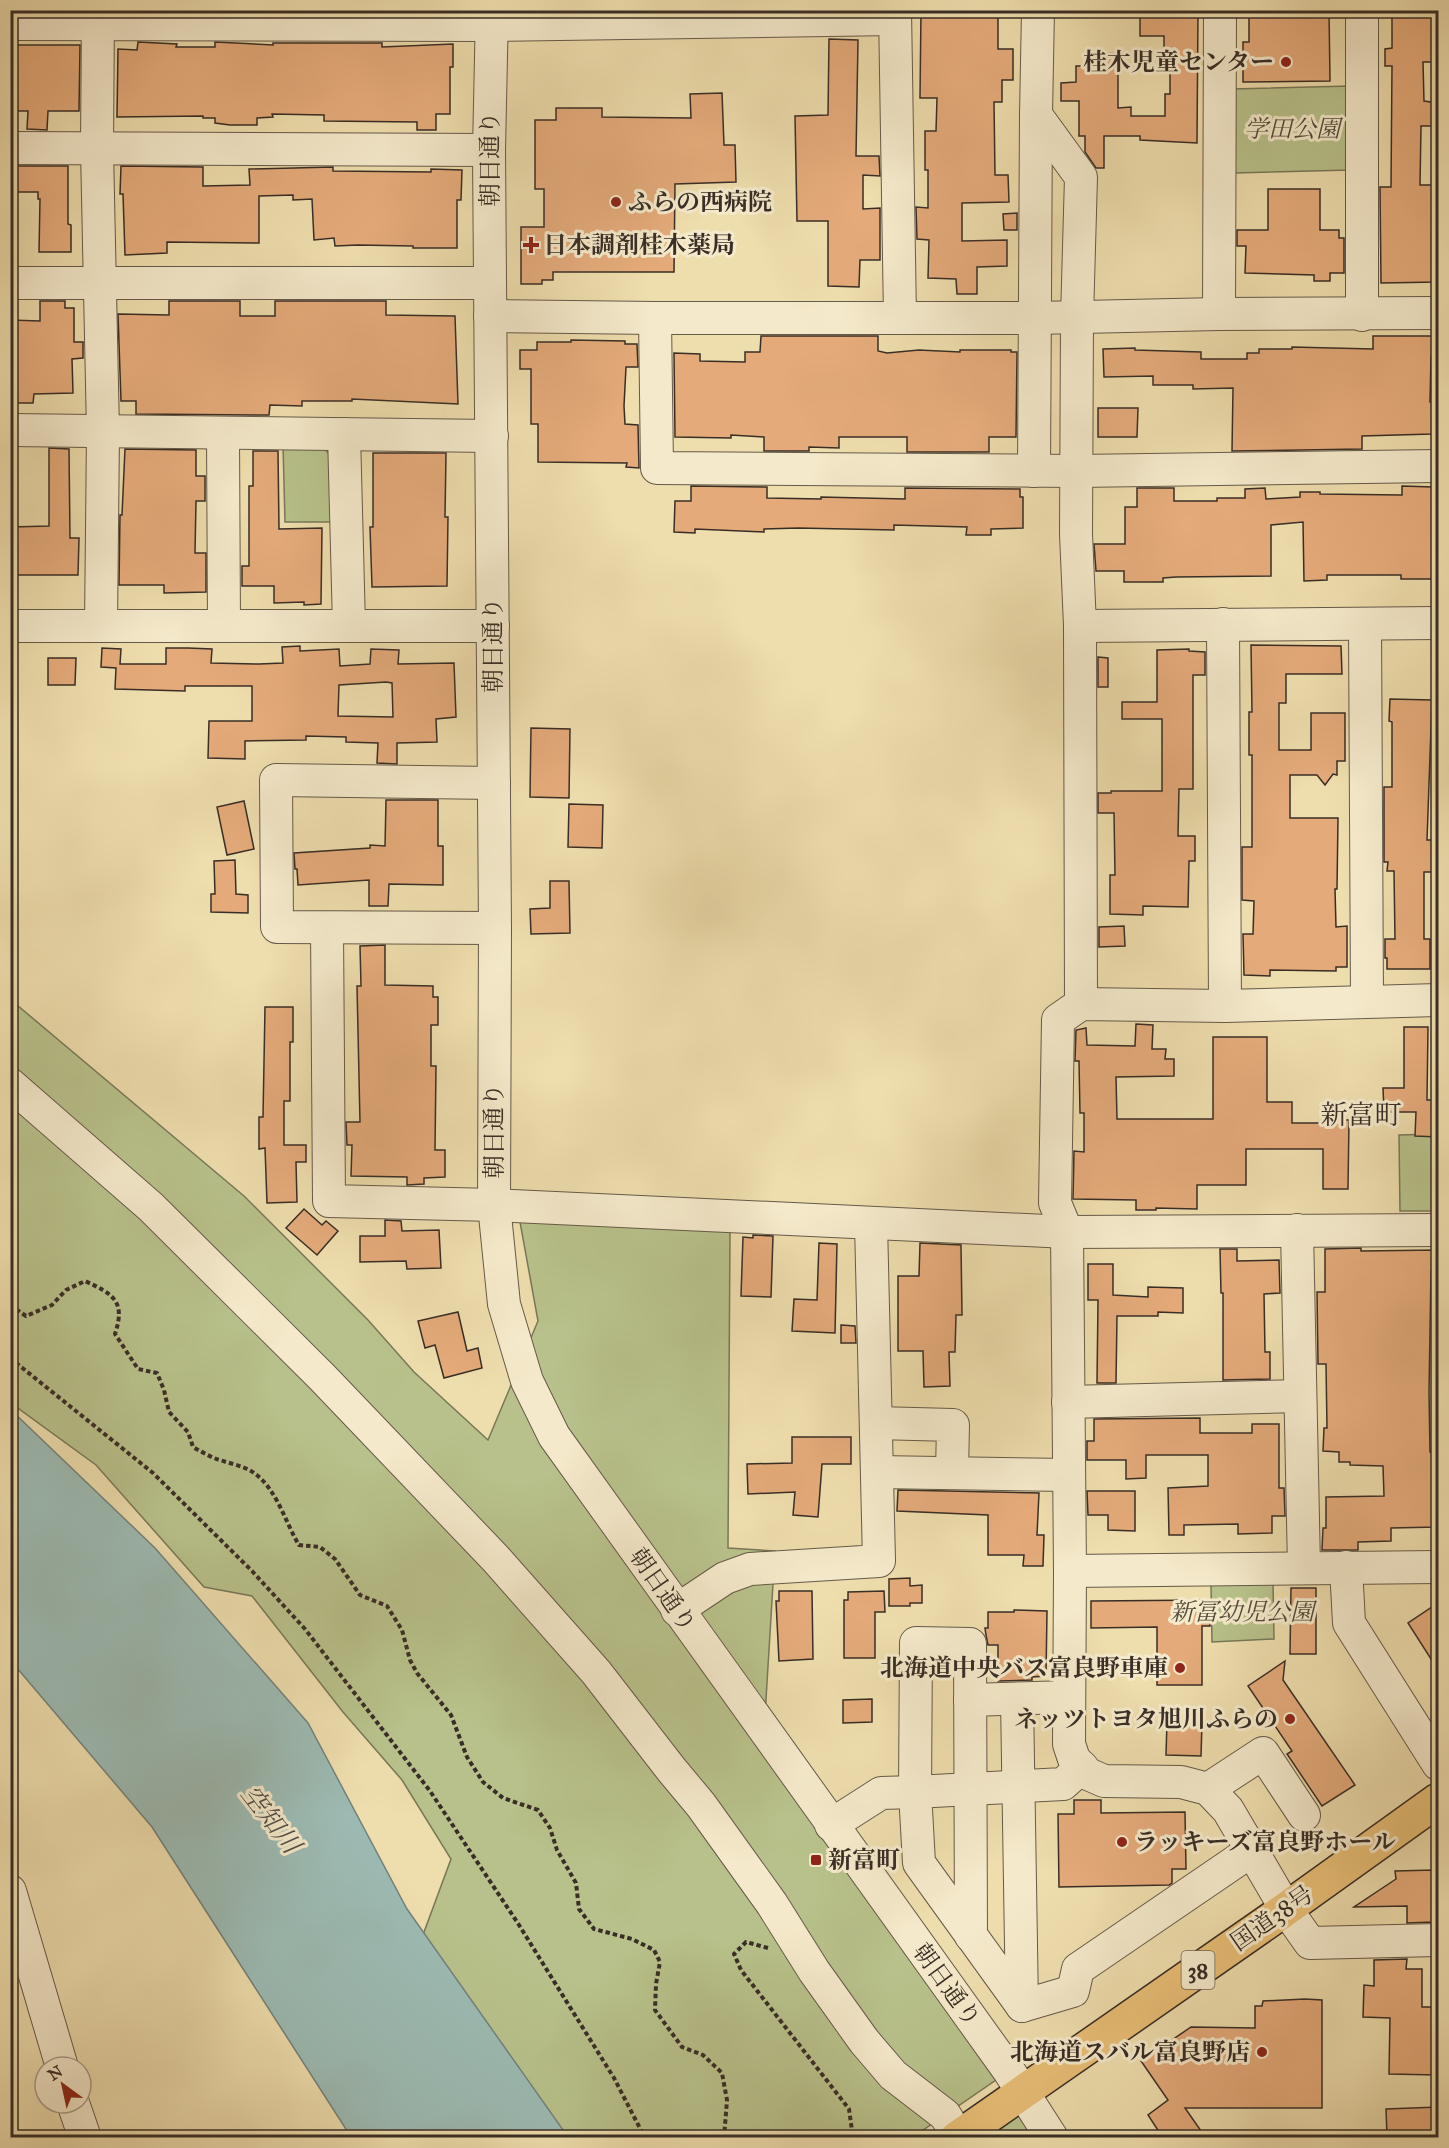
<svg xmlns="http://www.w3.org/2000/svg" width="1449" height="2148" font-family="'IM FELL Great Primer','Noto Serif JP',serif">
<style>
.green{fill:#b8c18b;stroke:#787858;stroke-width:1.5}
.water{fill:#9cbab2;stroke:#74827a;stroke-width:1.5}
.building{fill:#e4aa7a;stroke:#392e26;stroke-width:1.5;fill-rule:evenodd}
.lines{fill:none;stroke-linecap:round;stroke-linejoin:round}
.minor-casing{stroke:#665a48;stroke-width:34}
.highway-casing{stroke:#392e26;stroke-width:36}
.path{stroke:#392e26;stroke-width:4;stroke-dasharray:4.5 3;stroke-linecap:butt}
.minor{stroke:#f4e9ca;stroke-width:32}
.highway{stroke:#e7be76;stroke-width:33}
.poi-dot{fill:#8f2418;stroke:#f4e9ca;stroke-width:2}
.labels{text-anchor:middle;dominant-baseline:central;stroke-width:6;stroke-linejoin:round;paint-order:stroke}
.shield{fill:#f4e9ca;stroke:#716657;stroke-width:1.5}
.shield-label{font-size:22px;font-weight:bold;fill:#392e26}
.poi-label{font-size:24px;font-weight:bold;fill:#392e26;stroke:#f4e9ca;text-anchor:end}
.park-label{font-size:24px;font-style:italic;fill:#524b3a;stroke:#f4e9ca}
.street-label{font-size:24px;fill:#392e26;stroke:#f4e9ca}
.water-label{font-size:26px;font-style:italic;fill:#525149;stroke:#f4e9ca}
.quarter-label{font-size:27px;fill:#392e26;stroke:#f4e9ca}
</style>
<rect width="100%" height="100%" fill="#eeddad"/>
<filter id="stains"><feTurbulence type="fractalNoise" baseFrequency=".00333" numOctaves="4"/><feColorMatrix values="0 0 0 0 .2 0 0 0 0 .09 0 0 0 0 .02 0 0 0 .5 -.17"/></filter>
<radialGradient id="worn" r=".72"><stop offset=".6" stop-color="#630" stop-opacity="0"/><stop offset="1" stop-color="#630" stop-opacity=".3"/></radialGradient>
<g class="green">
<path d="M1350,86L1351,170L1235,173L1233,89Z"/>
<path d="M320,444L331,456L333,522H285L283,445Z"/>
<path d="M11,1000L244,1196L368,1320L414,1372L488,1440L538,1321L520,1222L730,1231L728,1548L775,1551L764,1732L1009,2071L913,2137H557L420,1943L451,1859L402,1780L343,1712L252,1596L204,1587L96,1465L11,1403Z"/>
<path d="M1438,1134V1211H1400L1399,1135Z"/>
<path d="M1273,1583L1274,1639L1212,1642L1211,1585Z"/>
<path d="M1032,2106L1052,2138H988Z"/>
</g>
<path class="water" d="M10,1409L155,1548L308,1723L407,1909L568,2137H351L152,1827L11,1661Z"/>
<g class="building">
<path d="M921,10H998V49H1013V80H1002V102H994L995,175H1008L1009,202L962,203V241L1007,240V266L977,267V294H957L956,279L928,278L929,240L917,239L916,207L928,208V170H925V131H936L937,98H920Z"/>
<path d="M1170,10H1198L1197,143L1140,140V136H1104V168H1096L1085,152V136H1079V101H1061V83L1076,82V66H1087V53H1118V108L1131,107V116H1165V94H1170V55H1164V36H1140V12L1170,13Z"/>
<path d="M1249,10H1329L1330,81L1243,82V42H1249Z"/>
<path d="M1397,10H1438V62H1423L1424,101L1438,103V126H1421L1420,185H1438V282L1381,283L1380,187H1391L1392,66H1385V49L1392,48V17H1397Z"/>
<path d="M829,39L858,40L856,156H879L880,176L863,175V209L880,208V260H860L859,287L828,286V221H797L795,116L828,115Z"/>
<path d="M138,42L177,44L176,47H215V42L273,45V43H382V47L453,44V67H450V114H436V130H417V122L324,121V115L272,114L273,117L257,118V125H230L215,123V118H203V116L117,117L118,49L137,50Z"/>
<path d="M10,45H80L79,111H48L47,130L27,129L28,111H10Z"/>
<path d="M722,93L724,145H735L736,182L675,184L674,272H553V280H542V284H521V227H544V189H535V120H556V108H602V117L691,118L690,94Z"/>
<path d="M10,166H68V224L71,225V252H39L40,199H38V192H10Z"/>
<path d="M121,166L203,167V186L250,185L249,169L333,167V171L431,172V169L462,170L461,200H457V248H413V246L358,245L335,246L334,238L314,240L312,199L293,200V195L259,196V243L167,242V253L125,255L123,194H120Z"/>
<path d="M1268,189H1320V230H1339V238H1344V273H1330V281H1314V275L1245,273L1246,246H1237V230H1268Z"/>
<path d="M1017,213V230H1004L1003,214Z"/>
<path d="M40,301H65V308H74V342H83V358L72,359L73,393L34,394L33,403H10V320L40,321Z"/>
<path d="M169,301H240V316H275V301H386V315L455,316L458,404L352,399V401H302V406L270,405L269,415L136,414V401H121L118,314L169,315Z"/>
<path d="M761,336H878V351L887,353L919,350L960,352V350H1011V352H1017L1016,437H989V452H907V437H839V448L809,447V451H764V437L731,435V438L675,437L674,353L700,354V361L745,362V352H760Z"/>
<path d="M1373,336H1438V357H1431L1430,402H1434V430H1432V434L1362,436V449L1232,451L1233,388L1193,389V385H1153V376L1104,377L1103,349L1135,348V350L1201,352V359H1247V353H1259V349H1292V347L1373,349Z"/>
<path d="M571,340L625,341V344H637L638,367H626L624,406L625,424L638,425L639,468L626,467L627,463L538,462V424H531V369H520V350H537V342H571Z"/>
<path d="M1098,408H1138L1137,437H1098Z"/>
<path d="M49,448L69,449L70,538H79L78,575H16V572H12L11,527L49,526Z"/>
<path d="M125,449L196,450V476H205V501H196L195,553H206V592L164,593V585H119L120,515H122Z"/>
<path d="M253,451H278L279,529L322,528L321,604L304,605V602L274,603V586H242V566H249V486H253Z"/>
<path d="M373,453H446L445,517H448L447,586L372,587L370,527H373Z"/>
<path d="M691,486L767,487V498L821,499V497L905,499V488L1020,489V497H1023V528L991,529V535H966L967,527L894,525V530L798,528L764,529V532L695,529V533L674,532L675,501H691Z"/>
<path d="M1402,486L1433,487V579H1401V575H1327V580L1304,581L1303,522L1271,525V576L1176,577L1163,578V582H1124V571H1096L1094,544H1125V507H1137V488H1174V501H1217V498H1245V489L1265,488L1266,499L1300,497V492H1320V494L1402,495Z"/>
<path d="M1251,645L1341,646L1342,674H1286V703H1279V750H1311V713H1345V761H1337V775L1333,774L1325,785L1317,775H1290V818H1338L1337,889H1335L1336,927L1347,926V967H1336V971L1270,970V976L1244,975L1243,934H1253L1254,901L1242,900V847H1252V755H1249V712H1252Z"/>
<path d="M300,646V651L339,649L340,666L370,664L371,649L399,650L398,664L454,663L456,717L436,719L437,742L397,743V764L377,763L378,743L346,742V737L306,736V740L245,741V759L208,758L209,721H252V686H185V691L115,689L116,668L101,667L102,648L121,649L120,664H166V648H188L212,649L211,663L259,664L283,663L282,647ZM386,682L392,683L393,717L338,716L339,685Z"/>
<path d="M1189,649V651L1205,652V675H1193V789H1179L1178,836H1195V861H1189L1188,907L1143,906V915L1110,914V875H1115L1114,813H1098V793H1111V791H1162V719H1122V702H1157V650Z"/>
<path d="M1098,657L1108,658V687H1098Z"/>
<path d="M48,658H76L75,685H48Z"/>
<path d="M1390,699L1432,700L1427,840H1435L1434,872H1424V939H1430V969H1387V958H1385V939H1395L1394,871H1387L1388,862H1384V787H1392V722L1389,721Z"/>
<path d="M531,728L570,729L569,798L530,797Z"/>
<path d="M386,800H438V846H443V885L389,884L388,906H369V880L298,885L297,869H295L294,853L370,848V845L385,846Z"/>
<path d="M244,801L254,849L227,855L217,807Z"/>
<path d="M569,804L603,805L602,848L568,847Z"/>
<path d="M235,860L236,894L248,895V913L211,912V894H215L214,861Z"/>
<path d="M550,881H569L570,933L531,934L530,909L550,908Z"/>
<path d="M1124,926L1125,946L1099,947V927Z"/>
<path d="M385,945V985L433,986V997H438V1025H431V1066H436L435,1150H445V1177L424,1178V1184L407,1185V1177L351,1176L352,1145H347L346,1122H360L357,986H361L360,946Z"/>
<path d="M265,1007H293V1042H290V1101H284V1145H306V1162H296L297,1202L267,1203L265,1148L259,1149V1117H263Z"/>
<path d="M1136,1024L1153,1025L1152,1049H1166L1165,1059H1174V1076L1116,1077L1117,1119H1213V1037H1267V1102H1292V1123H1323V1120H1349L1348,1189H1323V1149H1246V1185H1197V1209L1156,1208V1210H1136V1200L1073,1199L1074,1151L1084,1152V1113H1080L1079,1061H1075L1076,1030L1086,1028L1087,1045L1135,1046Z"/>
<path d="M1404,1027H1428L1427,1100H1438V1137L1415,1136L1416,1112H1384L1383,1088H1404Z"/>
<path d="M304,1209L322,1225L326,1221L338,1231L317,1255L286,1228Z"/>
<path d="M385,1220L401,1221L402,1231L439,1230L441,1268L407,1269L406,1261L360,1262V1236H385Z"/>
<path d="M753,1235L773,1236L771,1297L741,1296L743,1237L753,1238Z"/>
<path d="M819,1243L837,1244L835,1333L792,1331L794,1299L817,1300Z"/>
<path d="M920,1243L961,1245L962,1315H956L955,1352H949L950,1386L924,1387L923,1351H898V1276H919Z"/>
<path d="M1361,1248V1251L1438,1250V1271H1431L1429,1392L1430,1452H1438V1527L1391,1528V1541L1358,1542V1550H1322L1323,1528H1326V1497L1384,1496L1383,1466L1350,1465V1462H1339V1452L1323,1451L1324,1428H1327L1326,1364H1318L1317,1292H1325V1249Z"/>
<path d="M1220,1249H1237V1261L1279,1260L1280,1293L1264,1294L1265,1352H1270V1379L1223,1380V1293H1221Z"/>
<path d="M1088,1264H1113V1295L1148,1297V1287L1183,1288V1313L1158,1312V1316H1117L1116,1383H1097L1098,1300H1088Z"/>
<path d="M458,1312L467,1351L478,1348L482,1368L444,1378L435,1345L425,1348L418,1321Z"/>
<path d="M841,1325L855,1326L856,1343H841Z"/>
<path d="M1200,1418V1433H1252V1424H1279V1488H1284L1285,1516H1272V1533L1238,1534V1524L1184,1525V1535H1169L1168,1488L1208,1486V1455H1146V1478L1126,1479V1460H1087V1441H1094V1419Z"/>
<path d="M792,1437H851V1464H822L818,1517L793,1515L795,1492L748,1494L747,1464L792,1463Z"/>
<path d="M898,1490L1039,1493L1037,1535H1044L1043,1566H1023L1024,1555H988V1515L897,1511Z"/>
<path d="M1087,1491H1135V1531L1108,1530V1515H1088Z"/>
<path d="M910,1578V1586L922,1585V1603H910V1606H889V1579Z"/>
<path d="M1291,1588H1316V1654H1290Z"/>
<path d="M779,1591H812L813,1659L779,1661L776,1601H779Z"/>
<path d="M884,1591L885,1612H875V1658H844V1600H848V1592Z"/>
<path d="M1210,1600V1626H1202V1685H1157V1627L1091,1628V1601Z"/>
<path d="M1438,1603V1670L1408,1623Z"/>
<path d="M1014,1610L1047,1611L1046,1676L1032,1677V1680L998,1681V1645H988L986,1635L985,1628H988V1612H1014Z"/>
<path d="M1285,1661L1283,1680L1355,1785L1322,1806L1287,1754L1292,1751L1248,1686Z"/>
<path d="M872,1699V1722L843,1723V1700Z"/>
<path d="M1167,1722L1202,1723L1201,1756L1166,1755Z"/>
<path d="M1074,1800H1101V1813L1185,1812L1186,1869H1172V1883L1169,1885L1059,1887L1058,1814H1074Z"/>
<path d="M1434,1870V1922L1407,1923V1906L1354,1907L1396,1879L1395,1871Z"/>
<path d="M1407,1959L1406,1969H1422V2007H1438V2075L1389,2074L1390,2018L1363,2017L1364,1985L1374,1986V1960Z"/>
<path d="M1305,1999L1322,2000V2108H1185L1206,2138H1163L1148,2115L1168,2100L1141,2061L1191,2027L1255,2028V2006H1262L1263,2001Z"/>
<path d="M1438,2107V2134L1387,2136L1386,2109Z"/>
</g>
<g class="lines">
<g class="minor-casing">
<g id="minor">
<path d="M98,10L97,149L103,432L101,626H493"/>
<path d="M492,10L489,150L495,928L494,1205L504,1304L527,1381L554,1436L1009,2071L1052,2138"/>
<path d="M895,10L900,318"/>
<path d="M1038,10L1036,115L1081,177L1077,318L1076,534L1080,626L1081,1004"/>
<path d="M1362,10V315"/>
<path d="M10,24L492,25L895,19"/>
<path d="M10,148L489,150"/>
<path d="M10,283H490"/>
<path d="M1219,314L1220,10"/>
<path d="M490,316L655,318H1035L1219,314L1438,313"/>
<path d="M655,318L657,468L1077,471L1438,466"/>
<path d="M10,430L492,436"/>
<path d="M223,433L224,626"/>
<path d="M344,434L349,626"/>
<path d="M1034,471L1036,115"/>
<path d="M1223,624L1225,1006"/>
<path d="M1365,624L1367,1001"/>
<path d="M10,626H101"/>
<path d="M1080,626L1438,623"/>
<path d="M494,783L276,780L277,927L495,928"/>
<path d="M327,928L329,1201L494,1205L1067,1232L1438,1230"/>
<path d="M1438,1000L1225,1006L1081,1004L1058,1020L1055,1203L1067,1232L1070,1571L1069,1744L1074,1759L1088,1774L1104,1781L1181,1782L1208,1789L1228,1810L1286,1909L1310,1943L1438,1940"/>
<path d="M10,1084L151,1207L322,1377L496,1559L596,1672L671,1769L701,1805L772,1904L814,1971L864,2041L893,2075L945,2115L959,2138"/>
<path d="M1297,1230L1304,1568"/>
<path d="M1068,1402L1300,1396"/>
<path d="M876,1423L953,1425L952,1473"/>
<path d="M877,1472L1069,1475"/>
<path d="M1346,1567L1349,1623L1438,1764"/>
<path d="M1070,1571L1438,1567"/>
<path d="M677,1610L725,1578L750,1569L879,1561L871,1223"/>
<path d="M1017,1699L1022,2006"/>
<path d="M970,1700L1069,1697"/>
<path d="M1082,1767L1063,1784L915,1792L919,1863L1022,2006L1073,1991L1078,1969L1251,1851"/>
<path d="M1208,1789L1263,1753L1304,1815"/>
<path d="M831,1825L881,1793L915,1792L916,1643L970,1644L971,1936"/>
<path d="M10,1891L62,2067"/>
<path d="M73,2103L85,2138"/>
</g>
</g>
<g class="highway-casing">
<path id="highway" d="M957,2138L1286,1909L1438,1800"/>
</g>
<g class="path">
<path d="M10,1305L26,1316L52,1305L66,1290L85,1281C113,1294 126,1301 115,1334L138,1369L157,1373L164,1390L169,1412L188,1432L193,1447C200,1451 207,1455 214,1458C226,1463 243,1465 254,1473C277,1489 285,1522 299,1545L320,1547L335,1559L360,1595L387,1606L402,1630L410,1660L417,1673L451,1715L467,1757L483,1782L503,1798L538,1810L550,1828L557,1850L576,1883L579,1909L594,1929L632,1939L654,1950L660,1962L656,1984L655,2010L682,2047L703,2055L722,2073L727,2100L724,2138"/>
<path d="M10,1358L153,1473L252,1571L305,1629L430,1791L519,1925L614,2078L645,2138"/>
<path d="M768,1948L746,1942L734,1954L741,1970L849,2109L853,2138"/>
</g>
<use href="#minor" class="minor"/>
<use href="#highway" class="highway"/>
</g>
<g class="poi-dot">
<circle cx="1286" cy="62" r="6"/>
<circle cx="616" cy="202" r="6"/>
<path d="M528 236h6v6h6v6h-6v6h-6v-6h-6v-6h6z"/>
<circle cx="1180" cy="1668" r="6"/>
<circle cx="1290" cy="1719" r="6"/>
<circle cx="1122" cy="1842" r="6"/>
<rect x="810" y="1854" width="12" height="12" rx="3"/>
<circle cx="1262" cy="2052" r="6"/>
</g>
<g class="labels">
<rect class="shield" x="1181.5" y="1951" width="33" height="38" rx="4.5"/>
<g class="shield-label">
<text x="1198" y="1970">38</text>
</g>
<g class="poi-label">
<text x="1274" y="62">桂木児童センター</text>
<text x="628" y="202" text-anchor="start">ふらの西病院</text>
<text x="543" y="245" text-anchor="start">日本調剤桂木薬局</text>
<text x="1168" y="1668">北海道中央バス富良野車庫</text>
<text x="1278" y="1719">ネッツトヨタ旭川ふらの</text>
<text x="1134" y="1842" text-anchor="start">ラッキーズ富良野ホール</text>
<text x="828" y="1860" text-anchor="start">新富町</text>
<text x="1250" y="2052">北海道スバル富良野店</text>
</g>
<g class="park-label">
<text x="1292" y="129">学田公園</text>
<text x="1242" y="1612">新冨幼児公園</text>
</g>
<g class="street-label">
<text transform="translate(490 159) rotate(-90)">朝日通り</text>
<text transform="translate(493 645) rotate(-90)">朝日通り</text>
<text transform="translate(494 1131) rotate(-90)">朝日通り</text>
<text transform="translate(663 1590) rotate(55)">朝日通り</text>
<text transform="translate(1272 1918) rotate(-35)">国道38号</text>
<text transform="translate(947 1985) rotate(54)">朝日通り</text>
</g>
<g class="water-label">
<text transform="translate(271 1819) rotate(52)">空知川</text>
</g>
<g class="quarter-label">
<text x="1361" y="1114">新富町</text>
</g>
</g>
<rect width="1449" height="2148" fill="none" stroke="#eeddad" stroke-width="36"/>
<rect x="12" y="12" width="1425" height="2124" fill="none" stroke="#392e26" stroke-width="3"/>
<rect x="18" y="18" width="1413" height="2112" fill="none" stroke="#392e26" stroke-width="1.5"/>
<g transform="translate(63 2085) rotate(327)"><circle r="28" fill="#f4e9ca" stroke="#a99e88" stroke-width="1.5"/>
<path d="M0-4.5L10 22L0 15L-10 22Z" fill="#8f2418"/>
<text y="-9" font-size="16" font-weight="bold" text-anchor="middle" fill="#392e26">N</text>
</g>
<rect width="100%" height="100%" filter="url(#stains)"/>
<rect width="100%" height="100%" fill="url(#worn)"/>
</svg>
